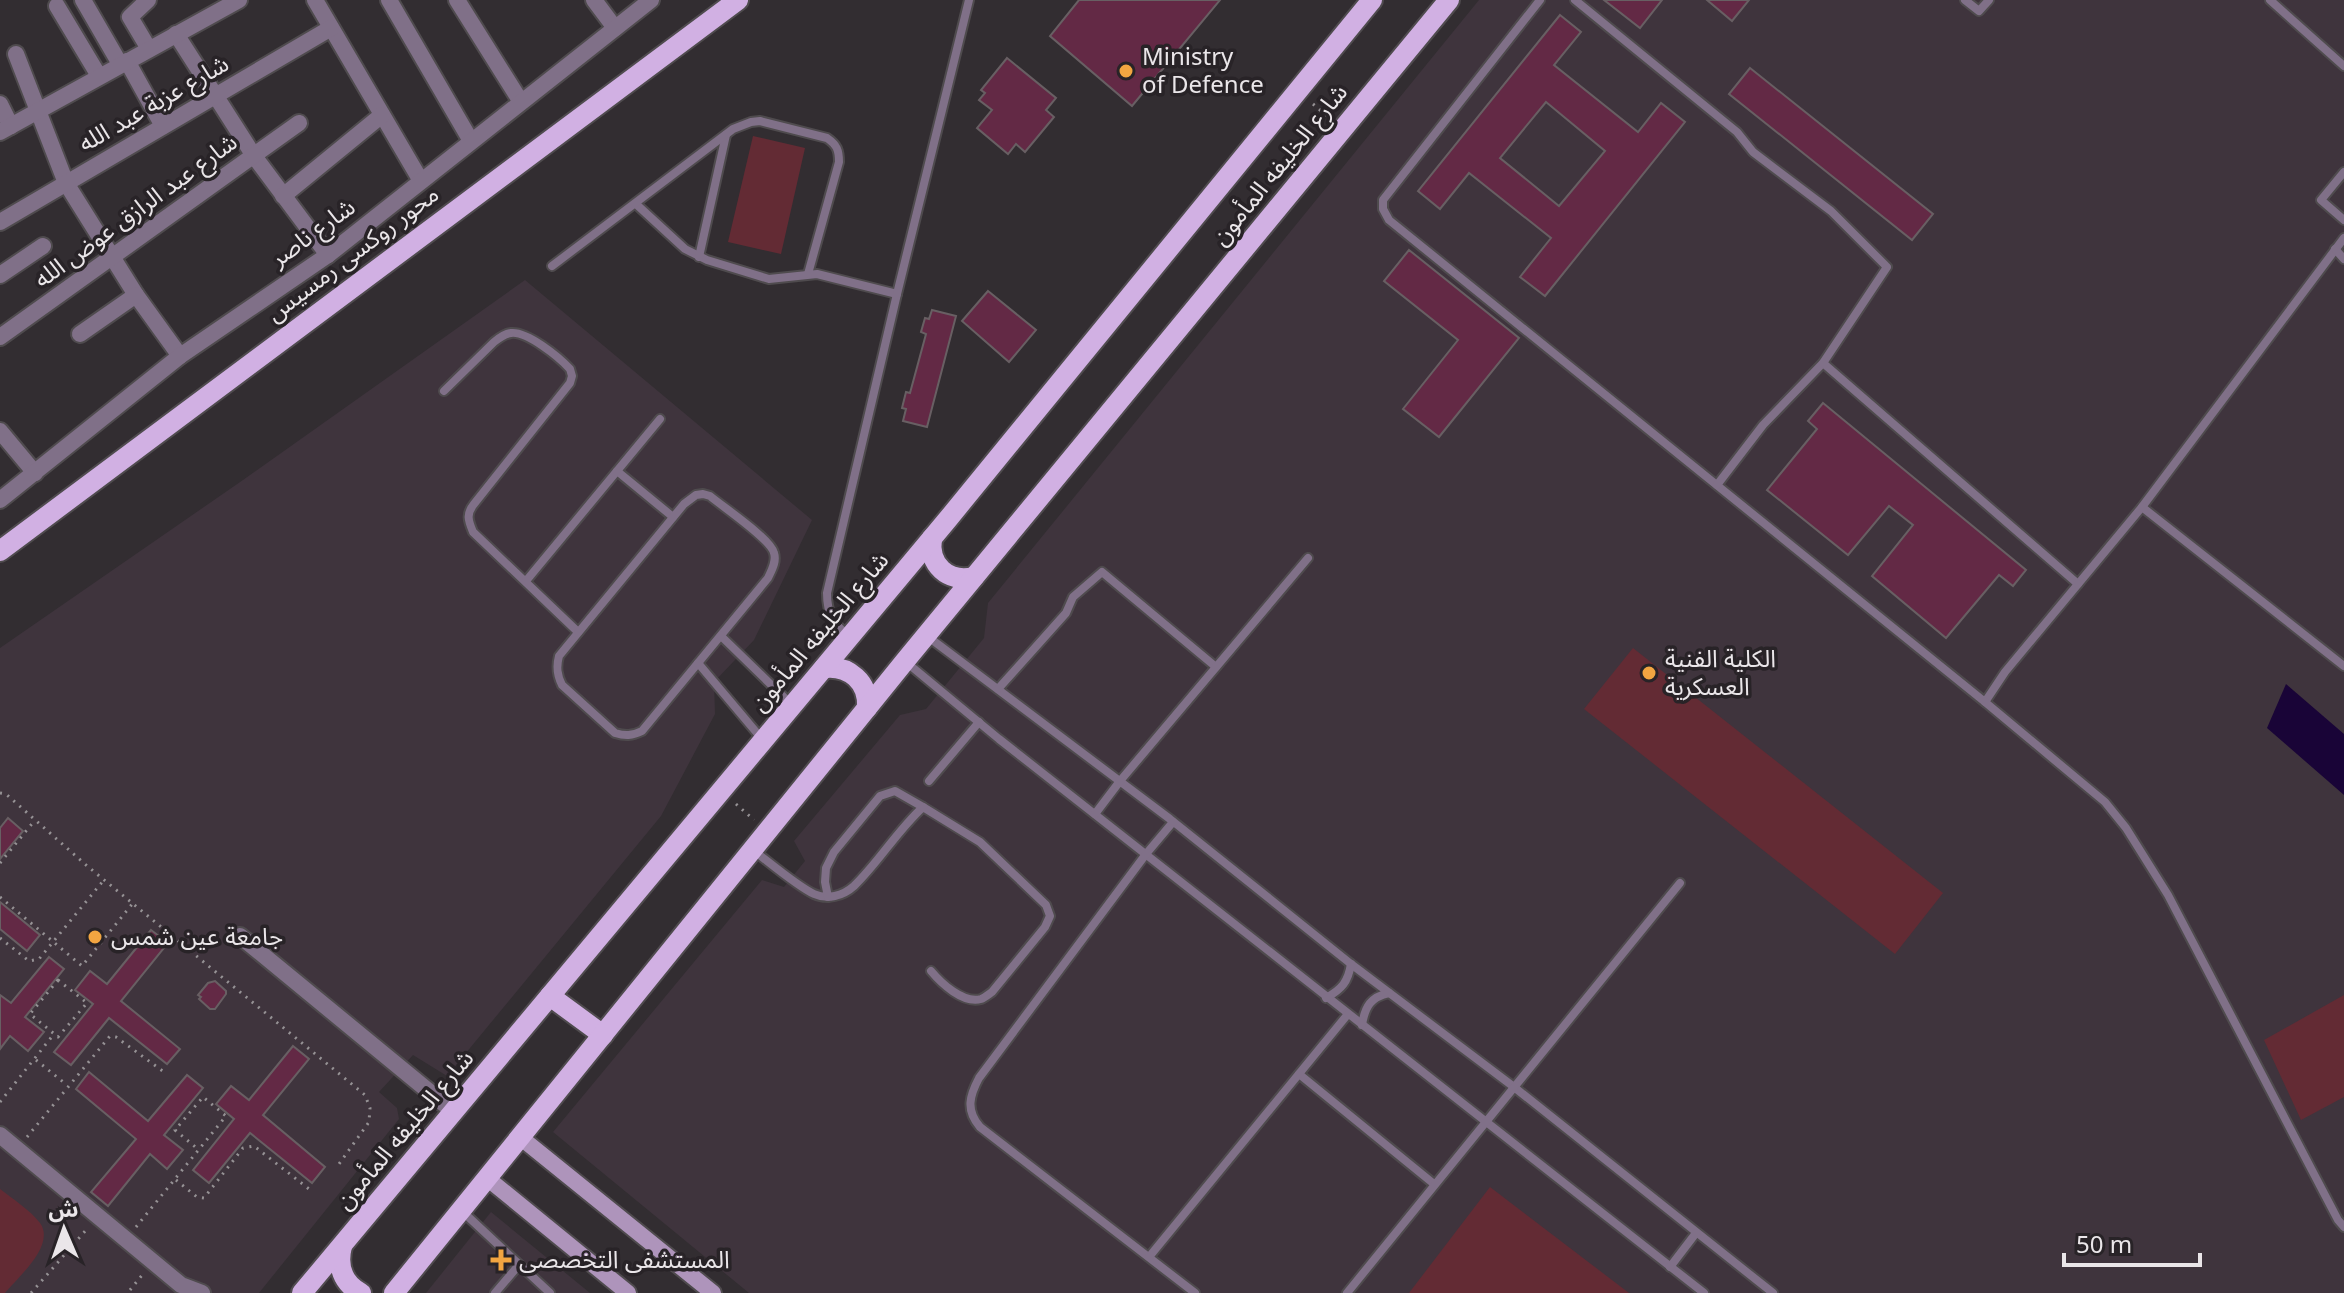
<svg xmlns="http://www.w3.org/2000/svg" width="2344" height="1293" font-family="Georgia,'Noto Sans Arabic',serif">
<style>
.built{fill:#3f343d}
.green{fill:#632b34}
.water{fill:#190437}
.building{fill:#632945;stroke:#685f63;stroke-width:2;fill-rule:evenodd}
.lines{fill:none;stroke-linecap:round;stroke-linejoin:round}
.lane-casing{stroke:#4f4b4e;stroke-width:12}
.street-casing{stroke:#4f4b4e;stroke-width:20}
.secondary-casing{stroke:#4f4b4e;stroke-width:20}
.primary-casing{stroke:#4f4b4e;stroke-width:24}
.path{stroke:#969295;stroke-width:3;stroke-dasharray:2 6;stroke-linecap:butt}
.lane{stroke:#807088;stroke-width:8}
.street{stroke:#807088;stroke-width:16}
.secondary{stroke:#ae94bb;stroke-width:16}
.primary{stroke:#d1b0e3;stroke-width:20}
.poi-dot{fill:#f2a541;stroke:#282327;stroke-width:3}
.labels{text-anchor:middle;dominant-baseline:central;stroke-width:7;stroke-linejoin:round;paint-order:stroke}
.poi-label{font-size:24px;fill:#eae6e9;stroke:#282327;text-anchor:start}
.street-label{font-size:24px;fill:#eae6e9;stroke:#282327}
</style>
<rect width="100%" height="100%" fill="#322d31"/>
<g class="built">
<path d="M1479,0H2344V1293H749L553,1132L762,880L784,887L805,861L794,841L900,715L926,709L984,638L988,603Z"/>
<path d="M525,280L812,520L754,640L714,682L715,714L661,816L447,1076L413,1055L379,1092L397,1108L399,1119L259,1293H0V648L243,480Z"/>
<path d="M491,1212L590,1293H426Z"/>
</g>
<g class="green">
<path d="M753,136L805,148L781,254L728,242Z"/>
<path d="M1633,648L1943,893L1895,954L1584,709Z"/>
<path d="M2344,995V1097L2301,1120L2264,1040Z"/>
<path d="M1490,1187L1629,1293H1409Z"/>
<path d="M0,1189C13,1199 30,1210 40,1223C56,1245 18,1277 5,1293H0Z"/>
</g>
<path class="water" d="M2286,684L2344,734V795L2267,728Z"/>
<g class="building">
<path d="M1079,0H1220L1132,106L1050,36Z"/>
<path d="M1604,0H1662L1640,28Z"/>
<path d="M1707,0H1749L1732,21Z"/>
<path d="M1560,15L1581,32L1554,65L1638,132L1661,103L1685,122L1545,296L1520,277L1551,238L1469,173L1440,209L1418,191ZM1546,102L1605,151L1559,206L1500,158Z"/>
<path d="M1007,58L1056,98L1046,110L1054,117L1025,152L1016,144L1008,154L977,128L992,110L979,100L985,93L981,90Z"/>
<path d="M1750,68L1933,214L1912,240L1729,94Z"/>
<path d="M1409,250L1519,338L1439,437L1403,409L1458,340L1384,281Z"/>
<path d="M988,291L1036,330L1009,362L962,321Z"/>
<path d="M932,310L956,316L927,427L903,421L906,409L902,408L906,392L910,393L926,334L921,332L925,318L929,319Z"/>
<path d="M1823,403L2026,570L2013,586L1999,575L1946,638L1872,576L1913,525L1889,506L1848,555L1767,490L1817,429L1808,421Z"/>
<path d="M8,818L23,831L0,859V828Z"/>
<path d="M0,902L40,935L27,951L0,929Z"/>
<path d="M151,930L168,943L121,1001L180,1049L167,1064L109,1018L71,1065L54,1052L93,1004L75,990L90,971L107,984Z"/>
<path d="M49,957L64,969L25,1017L44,1032L28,1051L10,1036L0,1049V995L11,1003Z"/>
<path d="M215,981L226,991V994L215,1009H210L199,999L201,997L198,995L208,983Z"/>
<path d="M293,1046L309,1059L263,1115L325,1167L312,1183L250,1133L209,1183L193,1170L234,1119L216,1104L231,1086L249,1100Z"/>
<path d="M89,1072L148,1121L187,1075L203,1088L164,1135L183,1150L167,1169L150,1154L108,1206L91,1192L136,1139L76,1089Z"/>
</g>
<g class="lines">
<g class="lane-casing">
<g id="lane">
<path d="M1540,0L1383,200V209L1389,220L1985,702L2005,672L2142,507L2344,238"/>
<path d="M1575,0L1737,132L1753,152L1831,211L1887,267L1823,363L1763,425L1717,485"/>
<path d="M1965,0L1979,11L1989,0"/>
<path d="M2270,0L2344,66"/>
<path d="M2344,172L2321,200L2344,220"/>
<path d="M636,204L685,249L707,260L769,279L817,274L897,294"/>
<path d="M2335,249L2344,259"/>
<path d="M699,257L726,135"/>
<path d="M552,266L733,129L751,122L760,121L827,138C837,145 839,150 839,162L808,274"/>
<path d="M1823,363L2078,584"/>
<path d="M444,391L494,342C499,338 504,334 511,333C527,331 559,357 570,369L572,376L570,383L474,504C466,514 468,520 473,532L578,632"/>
<path d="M617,471L673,517"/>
<path d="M703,494L710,496C723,507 771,539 774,553C777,562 771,571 768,578L642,731C632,736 625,736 615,733L562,685C557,675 556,667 559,656L684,504L696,495Z"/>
<path d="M2142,507L2344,666"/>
<path d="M526,581L660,419"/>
<path d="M721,636L792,705"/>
<path d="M850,636C833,625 827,613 827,593L897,294L969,0"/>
<path d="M927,636L1170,819L1351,964L1514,1087L1773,1293"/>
<path d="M906,662L999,739L1704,1293"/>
<path d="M698,663L762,739"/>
<path d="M998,689L1066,613L1073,597L1102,572L1216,667"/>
<path d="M1985,702L2105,802L2126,828L2168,895L2338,1220L2344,1227"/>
<path d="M929,781L979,722"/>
<path d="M1095,814L1120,781L1308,558"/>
<path d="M1173,822L1146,854L979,1078C970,1095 965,1110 980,1127L1195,1293"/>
<path d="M753,850C769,862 797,886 814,894C827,900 843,896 854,886C878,863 897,831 923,807L980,842L1046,905L1050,916L1045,927L992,992C989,994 984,998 981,999C963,1004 941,983 931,971"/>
<path d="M828,897L825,882L826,868L834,852L880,796L895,791L923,807"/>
<path d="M1326,998C1342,989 1348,982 1351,964"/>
<path d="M1362,1025C1365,1006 1371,997 1389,993"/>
<path d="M1299,1074L1434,1184"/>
<path d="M463,1212L550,1293"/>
<path d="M1149,1257L1348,1014"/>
<path d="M1670,1267L1696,1233"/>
<path d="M495,1293L518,1266"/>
<path d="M1347,1293L1680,883"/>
</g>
</g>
<g class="street-casing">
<g id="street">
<path d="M83,0L120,64"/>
<path d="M148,0L130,17L149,49"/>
<path d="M315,0L421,181"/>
<path d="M389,0L471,141"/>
<path d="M457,0L521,102"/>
<path d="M594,0L615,28"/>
<path d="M57,6L99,76"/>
<path d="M176,34L254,156L328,255"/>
<path d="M16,54L66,183L136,295L180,356"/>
<path d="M127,61L163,126"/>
<path d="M0,104L11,126"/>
<path d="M0,132L239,0"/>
<path d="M283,196L382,115"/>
<path d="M0,222L331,28"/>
<path d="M0,275L43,246"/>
<path d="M80,334L136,295"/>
<path d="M0,337L299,123"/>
<path d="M0,431L35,473"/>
<path d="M0,500L180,356L328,255L651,0"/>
<path d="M240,936L454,1112"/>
<path d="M0,1135L181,1285L202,1293"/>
</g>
</g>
<g class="secondary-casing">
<g id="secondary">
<path d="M520,1137L713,1293"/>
<path d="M487,1178L628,1293"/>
</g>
</g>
<g class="primary-casing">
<g id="primary">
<path d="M932,538C928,565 948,583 974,577"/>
<path d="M0,551L738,0"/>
<path d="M824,668C849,665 869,682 867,708"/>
<path d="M550,996L603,1035"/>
<path d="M342,1246C337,1266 342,1283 361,1293"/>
<path d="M302,1293L948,519L1372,0"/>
<path d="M394,1293L905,661L1449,0"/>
</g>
</g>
<g class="path">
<path d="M1313,104L1328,117"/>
<path d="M0,793L6,794L86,865L365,1095L370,1108L369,1122L339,1164"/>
<path d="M736,804L754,820"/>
<path d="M0,863L35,820"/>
<path d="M0,897L82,966L133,903"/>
<path d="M0,938L29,961L39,959L103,881"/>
<path d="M58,980L87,1003L58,1037L30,1014Z"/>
<path d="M36,1060L67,1085"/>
<path d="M0,1102L54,1034"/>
<path d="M27,1137L110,1036L116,1037L164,1072"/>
<path d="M176,1180L197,1197L204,1198L243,1148L254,1146L309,1189"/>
<path d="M136,1227C166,1190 196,1153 226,1116L203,1097L175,1130L199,1150"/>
<path d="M130,1290L143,1274"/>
<path d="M31,1293L87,1229"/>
</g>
<use href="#lane" class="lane"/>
<use href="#street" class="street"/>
<use href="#secondary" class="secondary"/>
<use href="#primary" class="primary"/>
</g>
<g class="poi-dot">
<circle cx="1126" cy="71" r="8"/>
<circle cx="1649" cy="673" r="8"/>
<circle cx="95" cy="937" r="8"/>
<path d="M497 1248h8v8h8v8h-8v8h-8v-8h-8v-8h8z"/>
</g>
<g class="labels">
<g class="poi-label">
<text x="1142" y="57">Ministry<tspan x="1142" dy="28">of Defence</tspan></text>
<text x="1665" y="659">الكلية الفنية<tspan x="1665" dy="28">العسكرية</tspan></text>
<text x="111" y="937">جامعة عين شمس</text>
<text x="519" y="1260">المستشفى التخصصى</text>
</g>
<g class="street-label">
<text transform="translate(154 104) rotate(-30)">شارع عزبة عبد الله</text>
<text transform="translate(1280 165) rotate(-51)">شارع الخليفه المأمون</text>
<text transform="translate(136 211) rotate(-36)">شارع عبد الرازق عوض الله</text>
<text transform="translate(313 233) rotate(-36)">شارع ناصر</text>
<text transform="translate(353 254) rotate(-37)">محور روكسى رمسيس</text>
<text transform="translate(820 632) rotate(-50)">شارع الخليفه المأمون</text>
<text transform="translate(405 1130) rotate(-50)">شارع الخليفه المأمون</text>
</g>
</g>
<g transform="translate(64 1229) rotate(358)" stroke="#282327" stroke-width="6" paint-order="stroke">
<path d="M0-6L14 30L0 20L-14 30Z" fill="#eae6e9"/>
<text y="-12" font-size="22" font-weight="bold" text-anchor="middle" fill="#eae6e9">ش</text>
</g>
<path d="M2064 1253v12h136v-12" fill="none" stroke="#eae6e9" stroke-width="4"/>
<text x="2076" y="1253" font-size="24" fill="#eae6e9" stroke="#282327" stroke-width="6" paint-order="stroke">50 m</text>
</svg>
